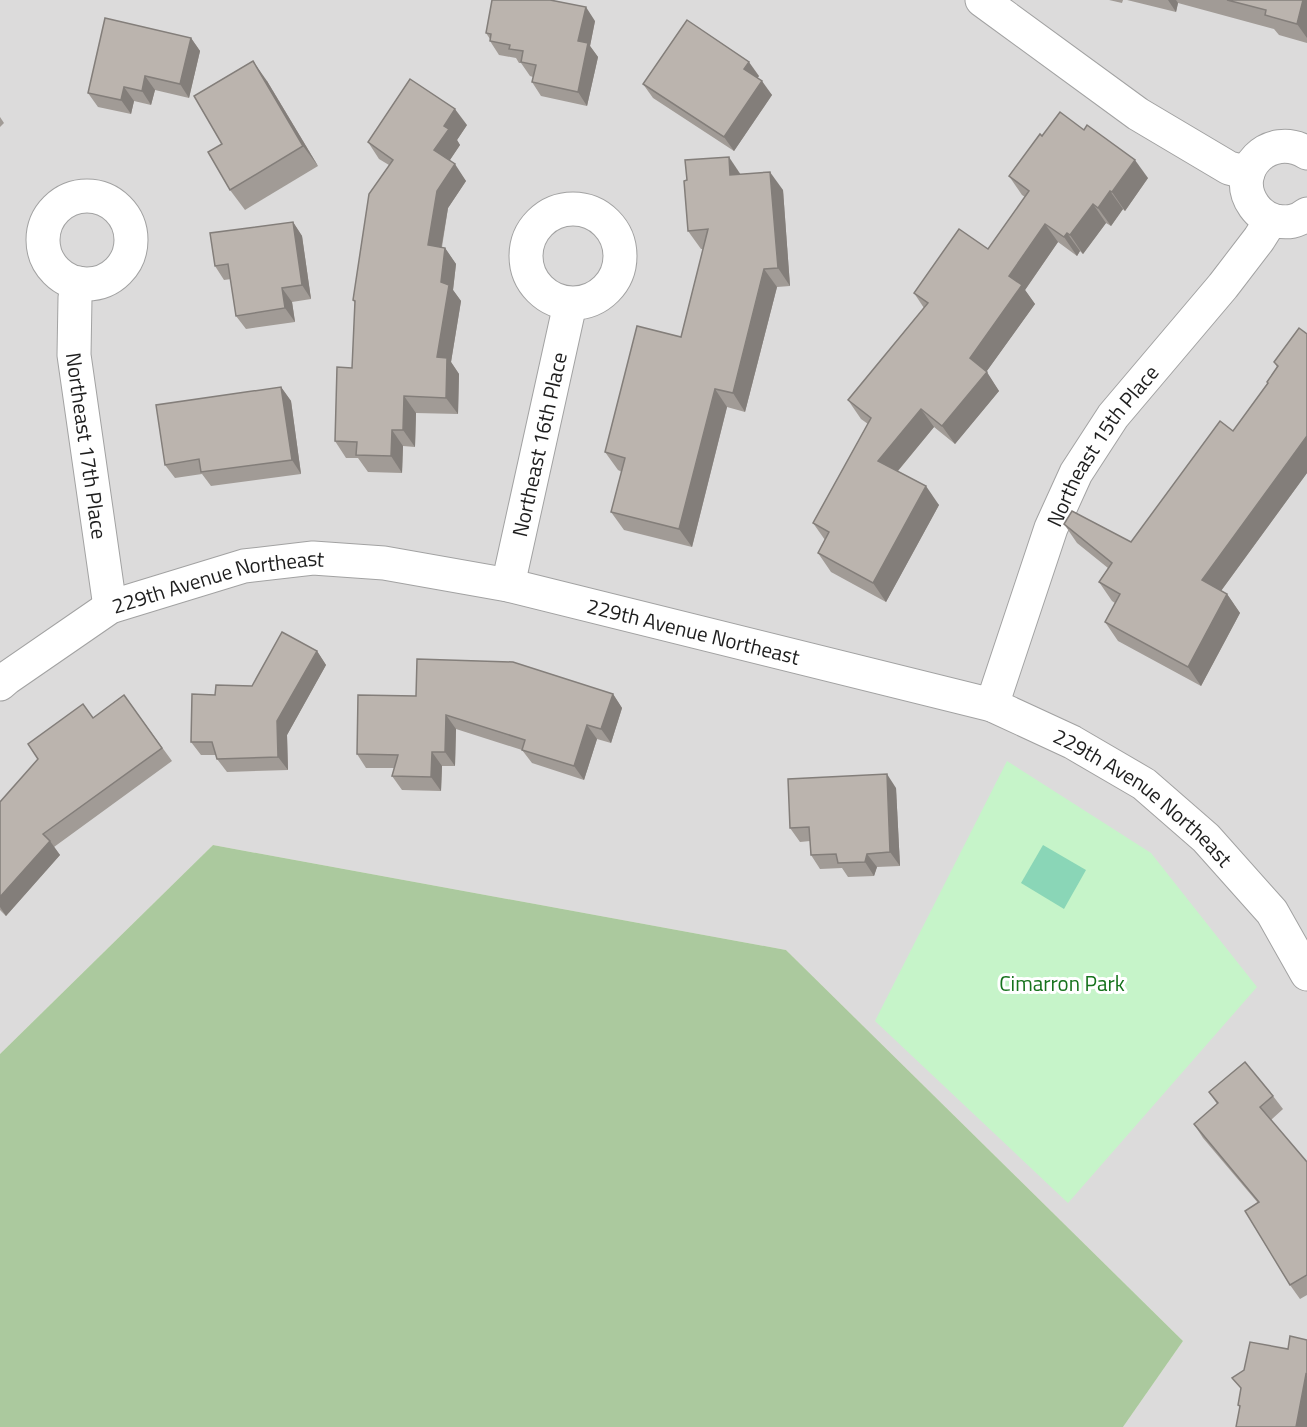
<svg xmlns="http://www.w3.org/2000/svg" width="1307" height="1427" font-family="'Titillium Web',sans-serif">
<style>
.residential{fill:#dcdbdb}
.forest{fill:#abc99e}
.park{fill:#c6f4c9}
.pitch{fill:#8ad6b7}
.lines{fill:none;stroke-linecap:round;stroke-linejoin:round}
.minor-casing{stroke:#a2a2a2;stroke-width:35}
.minor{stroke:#fff;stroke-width:33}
.wall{fill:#a19b96}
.shaded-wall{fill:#837e7a}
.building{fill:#bbb4ae;stroke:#837e7a;stroke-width:1.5}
.labels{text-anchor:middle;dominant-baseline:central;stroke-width:6;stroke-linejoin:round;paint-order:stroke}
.street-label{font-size:21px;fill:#1e1e1e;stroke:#fff}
.park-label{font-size:21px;fill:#16721c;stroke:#fff}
</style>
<rect width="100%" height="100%" fill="#eeebe5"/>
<path class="residential" d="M0,0H1307V1427H1123L1183,1341L786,950L213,845L0,1054Z"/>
<path class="forest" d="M213,845L786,950L1183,1341L1123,1427H0V1054Z"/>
<path class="park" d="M1007,761L1151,853L1257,987L1068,1203L875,1021Z"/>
<path class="pitch" d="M1043,845L1086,870L1064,909L1021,883Z"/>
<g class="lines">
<g class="minor-casing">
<g id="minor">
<path d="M982,0L1138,114L1229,168L1248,173"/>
<path d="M1307,153C1270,130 1229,171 1254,206C1259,213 1267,219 1276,221C1288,223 1297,222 1307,214"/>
<circle cx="87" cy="240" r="44"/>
<circle cx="573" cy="256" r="47"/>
<path id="s1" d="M78,283L75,298L74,355L110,607"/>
<path id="s2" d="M508,585L570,304"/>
<path id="s3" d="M0,684L7,678L110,607L244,566L313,558L384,563L508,585L992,705L1072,742L1144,784L1206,838L1272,912L1307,974"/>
<path id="s4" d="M992,705L1051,528L1076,473L1113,416L1223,286L1259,239L1271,220"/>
</g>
</g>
<use href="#minor" class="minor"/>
</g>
<g class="wall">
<path d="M1109,0H1123L1122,3Z"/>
<path d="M1127,0H1307V43L1279,35L1274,29L1178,3L1176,12Z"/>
<path d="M595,21L590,46L598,57L587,106L541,96L532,82L533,77L530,76L521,63H519L516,58L499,55L490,41V39L486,33Z"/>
<path d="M191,38L200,51L189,98L155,90L151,105L134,101L131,114L98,107L88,93Z"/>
<path d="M759,76L757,78L772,95L734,151L653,98L643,84Z"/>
<path d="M267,81L318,166L245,210L230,190L222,144Z"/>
<path d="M0,117L4,123L0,127Z"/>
<path d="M467,125L457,140L460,145L449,161L466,181L448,208L442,247L445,248L456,264L453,290L461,301L451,362L459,374L458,414L416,413L415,447L403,446L402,473L368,472L358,458H346L335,441L352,368L355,303L353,300L389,165L379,159L368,142Z"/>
<path d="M1042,136L1148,178L1125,211L1123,209L1111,226L1106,223L1083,254L1080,251L1077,256L1058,242L1025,290L1035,304L986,372L999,391L955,444L934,427L898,471L939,505L886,602L831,572L818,553L825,540L813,523L868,424L861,419L848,400L924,308L914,293L988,249L1025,197L1022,195L1009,176Z"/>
<path d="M741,174L783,190L790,286L777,287L745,412L727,407L692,547L624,530L611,512L622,472L618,470L605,452L681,337L703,249H701L688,231Z"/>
<path d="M293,222L302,236L311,299L292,302L295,322L246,329L236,316L231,279L224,280L215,266Z"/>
<path d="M1307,334V473L1221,591L1227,594L1240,613L1201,686L1118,641L1105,622L1115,603L1112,601L1099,582L1108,568L1077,543L1064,524L1131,542L1233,431L1268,384L1267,382L1277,367L1274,362Z"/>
<path d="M281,387L291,401L301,474L211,486L202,474L175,478L165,465Z"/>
<path d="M317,651L326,665L287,735L288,770L227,772L217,759L216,755H201L191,742L215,695L252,686Z"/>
<path d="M613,694L622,708L611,743L597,739L584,780L532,763L522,750L456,729L455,766H442L441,791L402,790L392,776L394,768H366L357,754L416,696Z"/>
<path d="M124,695L172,761L54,847L60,855L6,916L0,910V802L93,718Z"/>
<path d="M896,788L900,866L877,867L874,876L848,877L842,868L820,869L811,855L810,841L800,842L790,828Z"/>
<path d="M1209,1092L1273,1096L1283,1109L1271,1120L1307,1162V1295L1300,1299L1290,1285L1258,1203L1203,1138L1194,1124L1217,1104Z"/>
</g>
<g class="shaded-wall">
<path d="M1168,0H1176L1178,3L1176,12Z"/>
<path d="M1303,0H1307V38L1297,24Z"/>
<path d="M586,7L595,21L590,46L598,57L587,106L578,92V41Z"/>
<path d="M191,38L200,51L189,98L180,84Z"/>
<path d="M253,61L267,81L318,166L303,146Z"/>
<path d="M749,62L759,76L754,83L744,69Z"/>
<path d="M145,76L155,90L151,105L142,91Z"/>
<path d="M762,81L772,95L734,151L724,137Z"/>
<path d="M124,87L134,101L131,114L121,100Z"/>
<path d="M455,109L467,125L457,140L460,145L446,166L434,150L444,126Z"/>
<path d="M729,157L741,175H730Z"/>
<path d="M1135,160L1148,178L1125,211L1112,192Z"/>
<path d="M455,164L466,181L448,208L439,261L428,245L437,191Z"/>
<path d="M770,172L783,190L790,286L778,268Z"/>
<path d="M1110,191L1123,209L1111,226L1098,208Z"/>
<path d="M1093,204L1106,223L1083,254L1070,235Z"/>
<path d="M293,222L302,236L311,299L302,285Z"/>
<path d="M1045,224L1058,242L1025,290L1035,304L984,375L987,372L999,391L955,444L942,426L970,358L1009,276Z"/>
<path d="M1067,233L1080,251L1077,256L1064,237Z"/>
<path d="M445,248L456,264L453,290L461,301L451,362L459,374L458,414L446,398L437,357L441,282Z"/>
<path d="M764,269L777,287L745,412L733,393Z"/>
<path d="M282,288L292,302L295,322L285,308Z"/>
<path d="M281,387L291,401L301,474L292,460Z"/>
<path d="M715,389L727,407L692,547L679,529Z"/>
<path d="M404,396L416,413L415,447L403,430Z"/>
<path d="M921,409L934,427L891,479L878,461Z"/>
<path d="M392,430L403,446L402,473L391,456Z"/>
<path d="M1307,436V473L1215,599L1202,580Z"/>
<path d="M926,486L939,505L886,602L873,583Z"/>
<path d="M1227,594L1240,613L1201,686L1188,667Z"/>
<path d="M317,651L326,665L287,735L288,770L278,757L277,721Z"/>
<path d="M613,694L622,708L611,743L601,729Z"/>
<path d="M446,715L456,729L455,766L445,752Z"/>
<path d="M587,725L597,739L584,780L574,766Z"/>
<path d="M432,752L442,766L441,791L431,777Z"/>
<path d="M887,774L896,788L900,866L890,852Z"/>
<path d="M50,841L60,855L6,916L0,907V897Z"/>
<path d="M867,854L877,867L874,876L865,862Z"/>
<path d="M1306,1374L1307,1376V1427H1296Z"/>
</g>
<g class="building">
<path d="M492,0H550L586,7L578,41L588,43L578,92L532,82L536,65L521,62L523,51L509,49L510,45L490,41L491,34L486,33Z"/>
<path d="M1227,0H1303L1297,24L1265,15L1266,10Z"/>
<path d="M105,18L191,38L180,84L145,76L142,91L124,87L121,100L88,93Z"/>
<path d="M687,20L749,62L744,69L762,81L724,137L643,84Z"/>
<path d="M253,61L303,146L230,190L208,152L222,144L194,96Z"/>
<path d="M410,79L455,109L444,126L449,129L434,150L455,164L437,191L428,245L445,248L441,282L449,285L437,357L447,358L446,398L404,396L403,430H392L391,456L356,455L357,442L335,441L337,367L352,368L355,301L353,300L369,194L393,160L368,142Z"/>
<path d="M1060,112L1084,130L1087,125L1135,160L1112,192L1110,191L1098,208L1093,204L1070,235L1067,233L1064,237L1045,224L1009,276L1022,285L970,358L987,372L942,426L921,409L878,461L926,486L873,583L818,553L829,532L813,523L871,418L848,400L928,303L914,293L959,229L988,249L1029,191L1009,176L1040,134L1042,136Z"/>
<path d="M729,157L730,175L770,172L778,268L764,269L733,393L715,389L679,529L611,512L625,458L605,452L637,326L681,337L708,229L688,231L684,181L687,180L685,160Z"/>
<path d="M293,222L302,285L282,288L285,308L236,316L228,264L215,266L210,233Z"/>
<path d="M1299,328L1307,334V436L1202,580L1227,594L1188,667L1105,622L1120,594L1099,582L1112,563L1064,524L1072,511L1131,542L1220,421L1233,431L1268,383L1267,382L1278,366L1274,362Z"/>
<path d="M281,387L292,460L201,472L199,459L165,465L156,405Z"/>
<path d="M282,632L317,651L277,721L278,757L217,759L212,742H191L192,694L215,695L216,685L252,686Z"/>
<path d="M417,659L513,662L613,694L601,729L587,725L574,766L522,750L525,740L446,715L445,752H432L431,777L392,776L398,755L357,754L358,695L416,696Z"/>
<path d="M124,695L162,748L43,834L50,841L0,897V802L38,759L28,744L83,704L93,718Z"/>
<path d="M887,774L890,852L867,854L865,862L838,863L836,854L811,855L809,827L790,828L788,779Z"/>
<path d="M1245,1062L1273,1096L1260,1107L1307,1162V1275L1290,1285L1245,1211L1259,1202L1194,1124L1218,1103L1209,1092Z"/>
<path d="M1290,1336L1307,1340V1375L1306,1374L1296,1427H1236L1240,1406L1238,1405L1241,1388L1232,1378L1244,1370L1250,1342L1288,1349Z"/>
</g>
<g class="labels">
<g class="street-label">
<text stroke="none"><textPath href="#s2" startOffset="144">Northeast 16th Place</textPath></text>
<text stroke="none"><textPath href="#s1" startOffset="164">Northeast 17th Place</textPath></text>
<text stroke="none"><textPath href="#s4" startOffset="284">Northeast 15th Place</textPath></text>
<text stroke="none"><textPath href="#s3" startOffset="246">229th Avenue Northeast</textPath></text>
<text stroke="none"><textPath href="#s3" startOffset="732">229th Avenue Northeast</textPath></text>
<text stroke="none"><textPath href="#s3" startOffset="1218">229th Avenue Northeast</textPath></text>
</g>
<g class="park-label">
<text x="1062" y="983">Cimarron Park</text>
</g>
</g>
</svg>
